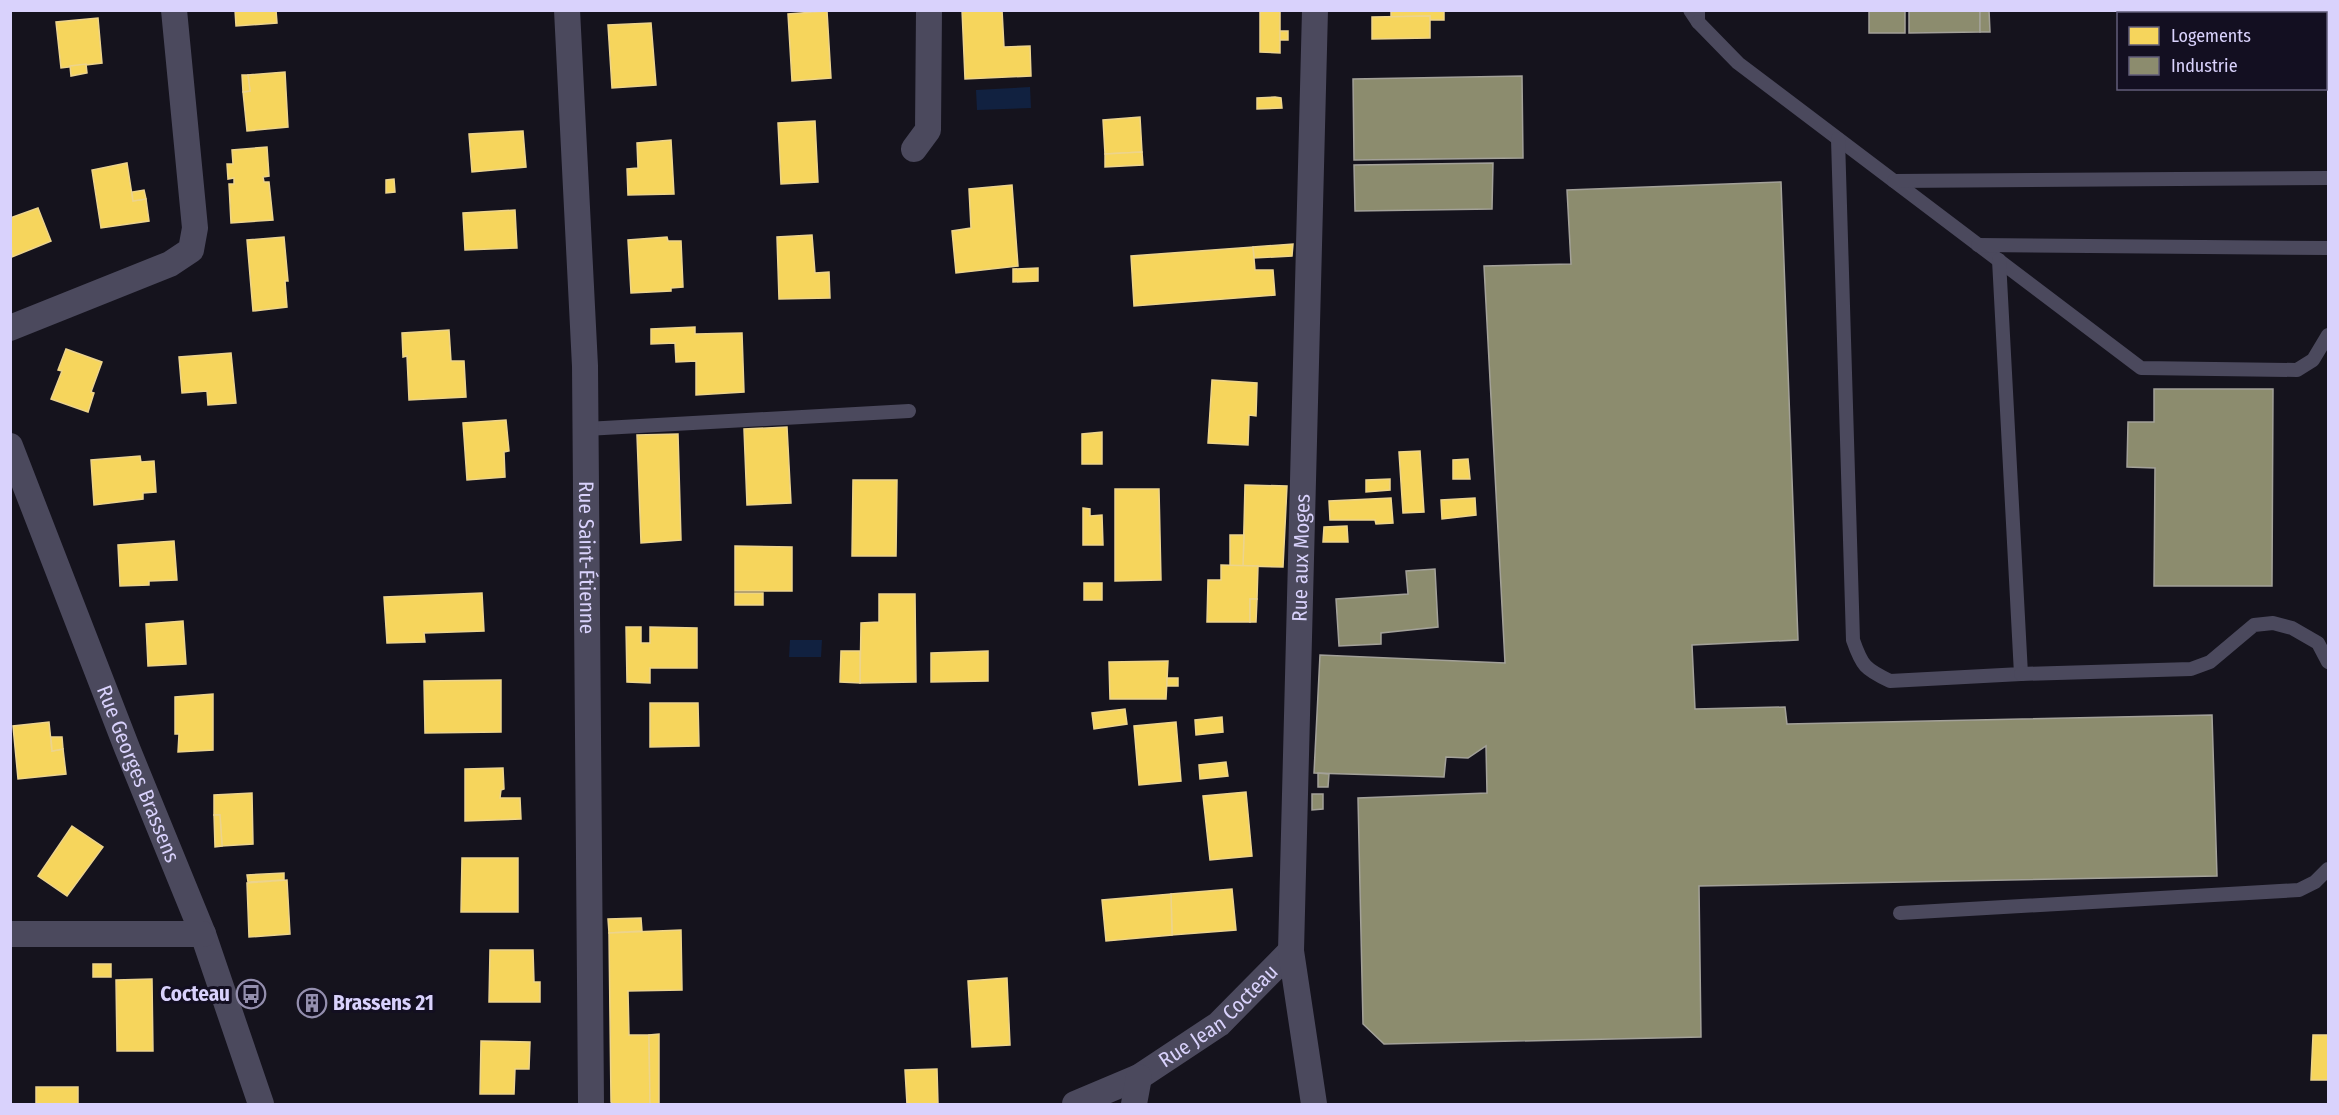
<svg xmlns="http://www.w3.org/2000/svg" width="2339" height="1115" font-family="'Fira Sans Condensed',sans-serif">
<style>
.water{fill:#112140}
.homes{fill:#f6d55c;stroke:#edd48c;stroke-width:1.5}
.industry{fill:#8c8c6e;stroke:#a3a199;stroke-width:1.5}
.lines{fill:none;stroke-linecap:round;stroke-linejoin:round}
.lane{stroke:#4b495d;stroke-width:14}
.street{stroke:#4b495d;stroke-width:26}
.labels{text-anchor:middle;dominant-baseline:central;stroke-width:6;stroke-linejoin:round;paint-order:stroke}
.street-label{font-size:21px;fill:#d9d2fc;stroke:#130f21}
.poi-label{font-size:21px;font-weight:bold;fill:#d9d2fc;stroke:#130f21;text-anchor:end}
</style>
<rect width="100%" height="100%" fill="#15131d"/>
<g class="water">
<path d="M1030,87L1031,108L977,110L976,90Z"/>
<path d="M790,640H822L821,657H789Z"/>
</g>
<g class="homes">
<path d="M235,10H276L277,23L236,26Z"/>
<path d="M962,10H1002L1004,47L1030,46L1031,76L965,79Z"/>
<path d="M1260,10H1280V53L1260,52Z"/>
<path d="M1391,10H1444V20H1430V16L1391,17Z"/>
<path d="M827,11L831,78L792,81L788,14Z"/>
<path d="M1430,16V38L1372,39V17Z"/>
<path d="M98,18L102,63L61,68L56,22Z"/>
<path d="M651,23L656,85L612,88L608,25Z"/>
<rect x="1280" y="31" width="8" height="9"/>
<path d="M86,64L87,73L71,76L70,66Z"/>
<path d="M285,72L288,127L247,131L243,92L250,91L248,75Z"/>
<path d="M242,75H248L250,91L243,92Z"/>
<path d="M1275,97L1281,98L1282,108L1257,109V98Z"/>
<path d="M1140,117L1142,152L1105,154L1103,120Z"/>
<path d="M815,121L818,182L781,184L778,123Z"/>
<path d="M523,131L526,167L472,172L469,134Z"/>
<path d="M671,140L674,194L628,195L627,169L638,168L637,143Z"/>
<path d="M267,147L269,176L263,177L264,182H269L273,220L231,223L229,184H234V178L228,179L227,164H233L232,150Z"/>
<path d="M1142,152L1143,165L1105,167V154Z"/>
<path d="M127,163L133,201L146,199L149,221L101,228L92,170Z"/>
<path d="M394,179L395,192L386,193V180Z"/>
<path d="M1012,185L1018,266L956,273L952,231L971,228L969,189Z"/>
<path d="M144,190L146,199L133,201L132,192Z"/>
<path d="M38,208L51,241L12,257L10,218Z"/>
<path d="M515,210L517,248L465,250L463,213Z"/>
<path d="M812,235L815,273L829,272L830,298L779,299L777,237Z"/>
<path d="M284,237L288,281H285L287,307L253,311L247,240Z"/>
<path d="M667,237L668,241H681L683,287L671,288V291L631,293L628,240Z"/>
<path d="M1293,244L1292,256L1254,258L1253,247Z"/>
<path d="M1253,247L1255,270H1273L1275,295L1134,306L1131,256Z"/>
<path d="M1038,268V281L1013,282V269Z"/>
<path d="M695,327V334L742,333L744,392L696,395V361L676,362L675,343L651,344V329Z"/>
<path d="M449,330L451,361H464L466,397L409,400L407,356L403,357L402,333Z"/>
<path d="M66,349L102,362L91,392L94,393L88,412L51,399L62,371L58,370Z"/>
<path d="M231,353L236,403L208,405L207,391L182,393L179,357Z"/>
<path d="M1212,380L1257,383L1256,416L1249,415L1248,445L1208,443Z"/>
<path d="M506,420L509,451L504,452L505,477L467,480L463,423Z"/>
<path d="M787,427L791,503L747,505L744,429Z"/>
<path d="M1102,432V464H1082V434Z"/>
<path d="M678,434L681,540L641,543L637,435Z"/>
<path d="M1420,451L1424,512L1403,513L1399,452Z"/>
<path d="M140,456L141,462L154,461L156,492L143,493V499L94,505L91,460Z"/>
<path d="M1468,459L1470,479H1453V460Z"/>
<path d="M1390,479V490L1366,492V480Z"/>
<path d="M853,480H897L896,556H852Z"/>
<path d="M1245,485L1287,486L1283,567L1243,566Z"/>
<path d="M1115,489H1159L1161,580L1115,581Z"/>
<path d="M1391,498L1393,523L1376,524L1375,520H1330L1329,501Z"/>
<path d="M1475,498L1476,515L1442,519L1441,500Z"/>
<path d="M1083,508L1090,509V516L1102,515L1103,545H1083Z"/>
<path d="M1347,526L1348,542H1323L1324,527Z"/>
<path d="M1230,535H1244L1243,566H1230Z"/>
<path d="M174,541L177,580L149,581V585L120,586L118,545Z"/>
<path d="M735,546L792,547V591H735Z"/>
<path d="M1221,565L1258,566L1257,599H1250V622H1207L1208,580H1221Z"/>
<rect x="1084" y="583" width="18" height="17"/>
<path d="M482,593L484,631L424,633L425,642L387,643L384,597Z"/>
<rect x="735" y="593" width="28" height="12"/>
<path d="M879,594H915L916,682L860,683L861,623L879,622Z"/>
<path d="M1250,599H1257L1256,622H1250Z"/>
<path d="M183,621L186,664L148,666L146,624Z"/>
<path d="M626,627H641V643H650V627L697,628V668H650V683L627,682Z"/>
<path d="M841,651H860V683L840,682Z"/>
<path d="M988,651V681L931,682V653Z"/>
<path d="M1168,661L1166,699H1110L1109,662Z"/>
<rect x="1167" y="678" width="11" height="8"/>
<path d="M501,680V732L425,733L424,681Z"/>
<path d="M213,694V750L178,752L179,734H175V697Z"/>
<path d="M650,703H698L699,746L650,747Z"/>
<path d="M1125,709L1127,724L1094,729L1092,713Z"/>
<path d="M1222,717L1223,732L1196,735L1195,720Z"/>
<path d="M49,722L52,751L63,749L66,774L18,779L13,726Z"/>
<path d="M1176,722L1181,781L1139,785L1134,726Z"/>
<path d="M51,737H62L63,749L52,751Z"/>
<path d="M1226,762L1228,776L1200,779L1199,765Z"/>
<path d="M503,768L504,789L501,790L500,798H520L521,819L465,821V769Z"/>
<path d="M1246,792L1252,856L1210,860L1203,796Z"/>
<path d="M252,793L253,844L222,846L220,815H214V795Z"/>
<path d="M214,815H220L222,846L215,847Z"/>
<path d="M72,826L103,847L67,896L38,876Z"/>
<path d="M462,858H518V912H461Z"/>
<path d="M284,873V880L248,882L247,875Z"/>
<path d="M287,880L290,934L249,937L247,883Z"/>
<path d="M1232,889L1236,930L1172,935L1171,894Z"/>
<path d="M1171,894L1172,935L1106,941L1102,900Z"/>
<path d="M641,918L642,931L609,933L608,919Z"/>
<path d="M681,930L682,990L628,991L629,1035H649L650,1104H614L611,1102L609,933Z"/>
<path d="M490,950H533L534,982H540V1002H489Z"/>
<rect x="93" y="964" width="18" height="13"/>
<path d="M1007,978L1010,1045L972,1047L968,981Z"/>
<path d="M152,979L153,1051H117L116,980Z"/>
<path d="M319,993L320,1012L305,1013L303,994Z"/>
<path d="M659,1034V1104H650L649,1035Z"/>
<path d="M2313,1035H2328V1080H2311Z"/>
<path d="M481,1041L530,1042L529,1069H515L514,1094H480Z"/>
<path d="M937,1069L938,1104H907L905,1070Z"/>
<rect x="36" y="1087" width="42" height="17"/>
</g>
<g class="industry">
<rect x="1869" y="10" width="36" height="23"/>
<path d="M1909,10H1980V32L1909,33Z"/>
<path d="M1980,10H1989L1990,32H1980Z"/>
<path d="M1522,76L1523,158L1354,160L1353,79Z"/>
<path d="M1493,163L1492,209L1355,211L1354,165Z"/>
<path d="M1781,182L1798,640L1692,645L1695,709L1785,707L1787,724L2212,715L2217,876L1699,886L1701,1037L1384,1044L1363,1024L1358,798L1487,793L1486,746L1468,758L1446,757L1444,777L1314,773L1320,655L1505,663L1484,266L1571,264L1567,190Z"/>
<path d="M2154,389H2273L2272,586H2154L2155,468L2127,467L2128,422H2154Z"/>
<path d="M1435,569L1438,627L1381,633V644L1339,646L1336,599L1408,594L1406,571Z"/>
<path d="M1318,773L1329,774L1328,787H1318Z"/>
<path d="M1312,794H1323V809L1312,810Z"/>
</g>
<g class="lines">
<g class="lane">
<path d="M1690,10L1698,22V10"/>
<path d="M1698,22L1738,63L2141,368L2297,370L2313,360L2328,335"/>
<path d="M1838,139L1853,640C1862,666 1865,669 1890,681L2021,674L1999,260"/>
<path d="M1894,181L2328,178"/>
<path d="M1978,245L2328,248"/>
<path d="M586,429L909,411"/>
<path d="M2021,674L2191,669L2210,662L2254,625L2273,623L2292,628L2318,643L2328,662"/>
<path d="M1900,913L2299,890L2315,882L2328,869"/>
</g>
<g class="street">
<path id="s1" d="M567,10L585,366L591,1104"/>
<path d="M914,149L928,130L929,10"/>
<path d="M10,328L170,264L191,250L195,228L174,10"/>
<path id="s2" d="M10,446L127,748L203,934L261,1104"/>
<path d="M10,934H203"/>
<path id="s3" d="M1075,1104L1139,1077L1219,1024L1291,951"/>
<path d="M1134,1104L1139,1077"/>
<path id="s4" d="M1314,1104L1291,951L1315,10"/>
</g>
</g>
<defs>
<g id="bus-ring" transform="scale(1.5)"><circle r="9.5" fill="#130f21" stroke="#948fae" stroke-width="1.5"/><path d="M-5-6H5V4H4V6H2V4H-2V6H-4V4H-5ZM-3.5-4V0h7V-4ZM-3.5 1.2v1.5H-2V1.2ZM2 1.2v1.5H3.5V1.2Z" fill="#948fae"/></g>
<g id="building-ring" transform="scale(1.5)"><circle r="9.5" fill="#130f21" stroke="#948fae" stroke-width="1.5"/><path d="M-4-6H4V6H1V3H-1V6H-4ZM-2.5-4.3h1.7v1.8h-1.7ZM.8-4.3h1.7v1.8H.8ZM-2.5-1h1.7V.8h-1.7ZM.8-1h1.7V.8H.8Z" fill="#948fae"/></g>
</defs>
<g fill-rule="evenodd">
<use href="#bus-ring" x="251" y="994"/>
<use href="#building-ring" x="312" y="1003"/>
</g>
<g class="labels">
<g class="street-label">
<text stroke="none"><textPath href="#s1" startOffset="548">Rue Saint-Étienne</textPath></text>
<text stroke="none"><textPath href="#s4" startOffset="548">Rue aux Moges</textPath></text>
<text stroke="none"><textPath href="#s2" startOffset="352">Rue Georges Brassens</textPath></text>
<text stroke="none"><textPath href="#s3" startOffset="170">Rue Jean Cocteau</textPath></text>
</g>
<g class="poi-label">
<text x="230" y="994">Cocteau</text>
<text x="333" y="1003" text-anchor="start">Brassens 21</text>
</g>
</g>
<rect width="2339" height="1115" fill="none" stroke="#d9d2fc" stroke-width="24"/>
<rect x="2117" y="12" width="210" height="78" fill="#130f21" stroke="#625d79" stroke-width="1.5"/>
<rect x="2129" y="27" width="30" height="18" fill="#f6d55c" stroke="#625d79" stroke-width="1.5"/>
<text x="2171" y="42" font-size="18" fill="#d9d2fc">Logements</text>
<rect x="2129" y="57" width="30" height="18" fill="#8c8c6e" stroke="#625d79" stroke-width="1.5"/>
<text x="2171" y="72" font-size="18" fill="#d9d2fc">Industrie</text>
</svg>
